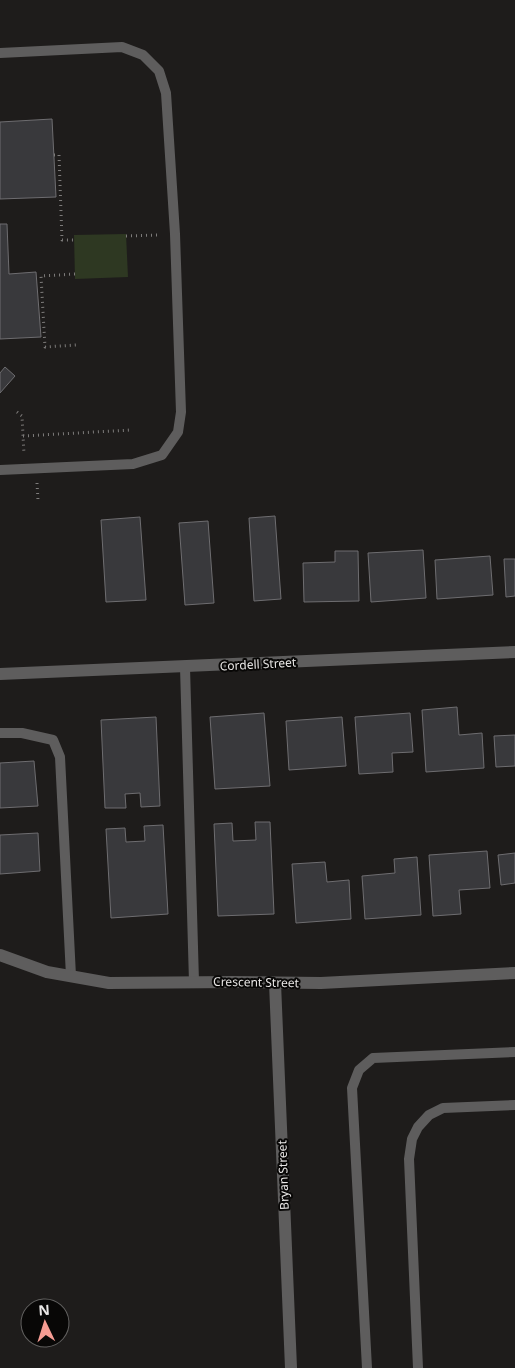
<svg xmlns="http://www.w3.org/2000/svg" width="515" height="1368" font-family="'Noto Sans',sans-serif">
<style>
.green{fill:#2e3822}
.building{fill:#39393c;stroke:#6e6d70}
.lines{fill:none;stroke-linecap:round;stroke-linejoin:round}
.path{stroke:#7e7c7b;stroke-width:3;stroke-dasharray:1 4;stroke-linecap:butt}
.lane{stroke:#5e5d5d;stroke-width:10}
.street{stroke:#5e5d5d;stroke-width:12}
.labels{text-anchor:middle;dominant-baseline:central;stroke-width:4;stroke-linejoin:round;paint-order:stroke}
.street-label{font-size:12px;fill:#e9e7e6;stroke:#080706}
</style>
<rect width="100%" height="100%" fill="#1e1c1b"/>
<path class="green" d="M126,234L128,277L75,279L74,235Z"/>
<g class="building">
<path d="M52,119L56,197L0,199V122Z"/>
<path d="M0,224H7L9,274L36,272L41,337L0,339Z"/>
<path d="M5,367L15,376L0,393V373Z"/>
<path d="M275,516L281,599L254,601L249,518Z"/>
<path d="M140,517L146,600L106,602L101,520Z"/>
<path d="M208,521L214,603L185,605L179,523Z"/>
<path d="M423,550L426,598L371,602L368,553Z"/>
<path d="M335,551H358L359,601L304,602L303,563L335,562Z"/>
<path d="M490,556L493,595L437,599L435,560Z"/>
<path d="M504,559H515V596L506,597Z"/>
<path d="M457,707L459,735L482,733L484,768L426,772L422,710Z"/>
<path d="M264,713L270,786L215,789L210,717Z"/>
<path d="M410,713L413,752L392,753L393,772L359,774L355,717Z"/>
<path d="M156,717L160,806L141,807L140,793L125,794L126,808H105L101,720Z"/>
<path d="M342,717L346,766L289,770L286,721Z"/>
<path d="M515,735V766L496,767L494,736Z"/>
<path d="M34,761L38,806L0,808V763Z"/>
<path d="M255,822H270L274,914L218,916L214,824L232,823L233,841L256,840Z"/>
<path d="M163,825L168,914L111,918L106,829L125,828L126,842L145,841L144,826Z"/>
<path d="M38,833L40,871L0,874V835Z"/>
<path d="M487,851L490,888L459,890L461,914L433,916L429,855Z"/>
<path d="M515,853V883L501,885L498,855Z"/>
<path d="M417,857L421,915L365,919L362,876L395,873L394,859Z"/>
<path d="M325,862L327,882L349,880L351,919L296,923L292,864Z"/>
</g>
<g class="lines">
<g class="path">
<path d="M54,155H59L62,240H74"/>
<path d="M126,236L158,235"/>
<path d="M75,274L41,276L45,347L76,345"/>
<path d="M17,412L22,416L24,454"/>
<path d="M23,436L131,430"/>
<path d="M37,483L38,500"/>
</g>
<g class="lane">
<path d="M0,53L122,47L143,55L159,71L166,93L175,234L181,412L178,432L162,455L133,464L0,470"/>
<path d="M185,667L194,982"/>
<path d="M0,733H22L53,740L60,757L71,976"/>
<path d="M367,1368L352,1088L359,1070L373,1058L515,1052"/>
<path d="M418,1368L409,1159L412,1139L418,1127L429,1115L443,1108L515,1105"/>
</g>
<g class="street">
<path d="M0,674L515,652"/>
<path d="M0,955L47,972L109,983L233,982L321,983L515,973"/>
<path d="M275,983L291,1368"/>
</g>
</g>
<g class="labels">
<g class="street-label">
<text transform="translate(258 664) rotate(-3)">Cordell Street</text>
<text transform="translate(256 982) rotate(1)">Crescent Street</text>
<text transform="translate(283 1175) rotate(-92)">Bryan Street</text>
</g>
</g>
<g transform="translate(45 1323) rotate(356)"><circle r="24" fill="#080706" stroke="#626160"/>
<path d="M0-4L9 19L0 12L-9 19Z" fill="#f59c93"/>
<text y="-8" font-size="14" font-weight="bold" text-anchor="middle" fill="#e9e7e6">N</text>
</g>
</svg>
